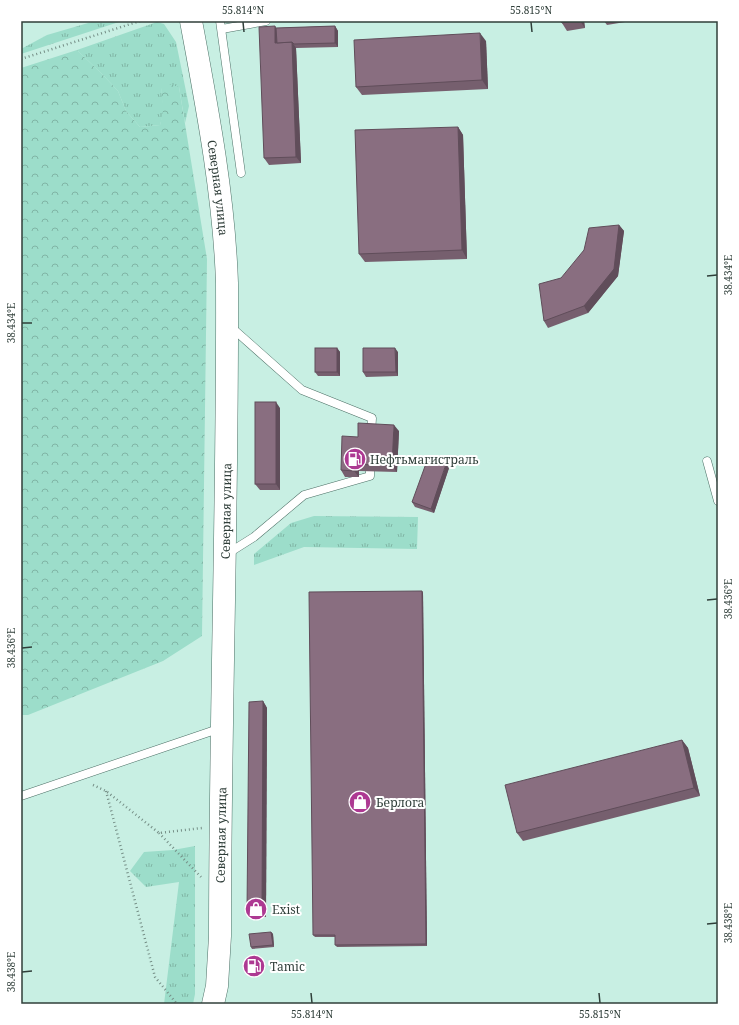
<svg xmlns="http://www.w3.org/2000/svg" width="739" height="1025" font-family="'Noto Serif',serif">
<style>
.grass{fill:url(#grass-tufts)}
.forest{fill:url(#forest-crowns)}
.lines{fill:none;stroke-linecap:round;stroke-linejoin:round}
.service-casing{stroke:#4c7066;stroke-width:9}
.secondary-casing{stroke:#4c7066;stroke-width:23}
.path{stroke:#758e86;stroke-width:2.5;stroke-dasharray:1 3;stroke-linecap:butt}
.service{stroke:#fff;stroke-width:8}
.secondary{stroke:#fff;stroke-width:22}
.wall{fill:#765f6e}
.shaded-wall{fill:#604d5a}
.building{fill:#896e80;stroke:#604d5a}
.ticks{fill:none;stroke:#303f3a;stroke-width:1.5}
.labels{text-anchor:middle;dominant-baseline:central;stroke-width:4;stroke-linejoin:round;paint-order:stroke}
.street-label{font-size:12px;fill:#303f3a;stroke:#fff}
.poi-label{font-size:12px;fill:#303f3a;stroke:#fff;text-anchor:start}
.neatline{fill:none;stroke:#303f3a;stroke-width:1.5}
.ticks-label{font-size:10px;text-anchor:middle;fill:#303f3a}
</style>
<defs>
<pattern id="grass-tufts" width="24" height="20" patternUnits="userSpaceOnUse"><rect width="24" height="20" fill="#9cddca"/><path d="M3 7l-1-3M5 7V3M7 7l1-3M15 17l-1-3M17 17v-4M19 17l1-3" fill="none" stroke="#80b5a5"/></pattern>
<pattern id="forest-crowns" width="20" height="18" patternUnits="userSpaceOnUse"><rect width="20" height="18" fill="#9cddca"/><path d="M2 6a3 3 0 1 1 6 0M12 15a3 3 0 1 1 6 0" fill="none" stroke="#80b5a5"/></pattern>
</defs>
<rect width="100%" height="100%" fill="#c8efe3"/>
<g class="grass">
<path d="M95,21H122L21,54V49L47,35Z"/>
<path d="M157,22L164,24L176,42L189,106L185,123L179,87L161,88L164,111L160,125L140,127L126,111L118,91L103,75L77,50Z"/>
<path d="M314,516L418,517L417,549L304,547L254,565V554L291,523Z"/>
<path d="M195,846V994L193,1004H164L179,882L146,887L130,871L144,852L173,850Z"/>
</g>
<path class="forest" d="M77,50L103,75L118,91L126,111L140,127L160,125L163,111L161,88L165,83L179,87L207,259L202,636L163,661L28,715H21V68Z"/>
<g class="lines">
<g class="service-casing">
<g id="service">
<path d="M220,21L241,173"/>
<path d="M222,29L266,21"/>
<path d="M231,327L302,390L372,418L371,434"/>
<path d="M707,461L718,501"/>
<path d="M227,554L254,537L304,495L370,476V461"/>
<path d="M21,796L221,728"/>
</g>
</g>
<g class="secondary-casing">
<g id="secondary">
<path id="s1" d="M191,21C207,107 224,195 227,283C228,501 220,718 220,936L217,986L213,1004"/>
</g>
</g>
<g class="path">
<path d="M21,59L140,21"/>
<path d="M93,785L106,791L159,833L202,828"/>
<path d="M106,791L155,977L177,1004"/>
<path d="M159,833L201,877"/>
</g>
<use href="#service" class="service"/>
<use href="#secondary" class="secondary"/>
</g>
<g class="wall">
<path d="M561,21H584L585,28L567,31L562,23Z"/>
<path d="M604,21H625V22L607,25Z"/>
<path d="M275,26L276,28L335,26L338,31V47L296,48L301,163L269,165L264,158Z"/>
<path d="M486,41L488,89L362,95L356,87Z"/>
<path d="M458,127L463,135L467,259L365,262L359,254Z"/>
<path d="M619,225L624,231L618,276L588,313L548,328L544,321Z"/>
<path d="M337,348L340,352V376H318L315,372Z"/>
<path d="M398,352V376L366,377L363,372Z"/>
<path d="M280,408V490H260L255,484Z"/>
<path d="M399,431L397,472L359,471V477H345L341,470L358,437Z"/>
<path d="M449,468L434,513L415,507L412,502Z"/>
<path d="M422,591L423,593L427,946L337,947L335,945V937H315L313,935Z"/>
<path d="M263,701L267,708L266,917H252L247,911Z"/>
<path d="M682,740L688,748L700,796L523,841L517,833Z"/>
<path d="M271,932L273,934L274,947L252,949L251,947Z"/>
</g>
<g class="shaded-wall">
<path d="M580,21H584L585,28Z"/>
<path d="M275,26L279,33L280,44L275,43Z"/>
<path d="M335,26L338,31V47L335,43Z"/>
<path d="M480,33L486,41L488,89L482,80Z"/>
<path d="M292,42L296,48L301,163L296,157Z"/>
<path d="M458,127L463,135L467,259L462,250Z"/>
<path d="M619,225L624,231L618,276L588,313L584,306Z"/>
<path d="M337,348L340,352V376L337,372Z"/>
<path d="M395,348L398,352V376L396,372Z"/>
<path d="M276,402L280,408V490L276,484Z"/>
<path d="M394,425L399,431L397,472L392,466Z"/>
<path d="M354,464L359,471V477L354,471Z"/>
<path d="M446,464L449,468L434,513L431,509Z"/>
<path d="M422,591L423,593L427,946L426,944Z"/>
<path d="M263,701L267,708L266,917L262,911Z"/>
<path d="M682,740L688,748L700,796L694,788Z"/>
<path d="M271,932L273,934L274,947L273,945Z"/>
</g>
<g class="building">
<path d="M561,21H573L562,23Z"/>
<path d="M275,26V43L292,42L296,157L264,158L259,27Z"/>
<path d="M335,26V43L294,44L292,42L277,43L276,28Z"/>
<path d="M480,33L482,80L356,87L354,40Z"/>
<path d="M458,127L462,250L359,254L355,130Z"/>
<path d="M619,225L614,269L584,306L544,321L539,284L561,278L584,250L589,228Z"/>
<rect x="315" y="348" width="22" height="24"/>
<path d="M363,348H395L396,372H363Z"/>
<rect x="255" y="402" width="21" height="82"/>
<path d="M358,423L394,425L392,466L354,464V471L341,470L342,436L358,437Z"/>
<path d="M428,458L446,464L431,509L412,502Z"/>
<path d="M422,591L426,944L335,945V935H313L309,592Z"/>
<path d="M263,701L262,911H247L249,702Z"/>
<path d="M682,740L694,788L517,833L505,785Z"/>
<path d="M271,932L273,945L251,947L249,934Z"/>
</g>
<path class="ticks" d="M243,22L244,32M531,22L532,32M707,276L717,275M22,323H32M707,600L717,599M22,648L32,647M707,924L717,923M22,972L32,971M311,993L312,1003M599,993L600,1003"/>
<defs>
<g id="fuel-disc" transform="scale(1.15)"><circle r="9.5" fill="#ad3992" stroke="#fff"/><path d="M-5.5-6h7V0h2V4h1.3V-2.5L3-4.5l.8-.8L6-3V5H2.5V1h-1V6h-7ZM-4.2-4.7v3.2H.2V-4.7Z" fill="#fff"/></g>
<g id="shop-disc" transform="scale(1.15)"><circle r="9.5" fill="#ad3992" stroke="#fff"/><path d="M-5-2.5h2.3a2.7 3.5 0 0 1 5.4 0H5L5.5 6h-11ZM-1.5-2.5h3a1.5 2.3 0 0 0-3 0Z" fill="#fff"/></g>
</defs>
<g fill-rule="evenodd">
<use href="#fuel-disc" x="355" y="459"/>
<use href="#shop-disc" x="360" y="802"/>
<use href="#shop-disc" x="256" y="909"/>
<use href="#fuel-disc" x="254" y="966"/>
</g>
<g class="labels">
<g class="street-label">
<text stroke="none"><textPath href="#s1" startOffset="169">Северная улица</textPath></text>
<text transform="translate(226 511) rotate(-89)">Северная улица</text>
<text transform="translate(221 835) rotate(-89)">Северная улица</text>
</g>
<g class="poi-label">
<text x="370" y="459">Нефтьмагистраль</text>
<text x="376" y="802">Берлога</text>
<text x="272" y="909">Exist</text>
<text x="270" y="966">Tamic</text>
</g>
</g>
<rect width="739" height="1025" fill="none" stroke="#ffffff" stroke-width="44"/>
<rect x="22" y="22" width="695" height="981" class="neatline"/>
<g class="ticks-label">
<text x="243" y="14">55.814°N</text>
<text x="531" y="14">55.815°N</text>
<text transform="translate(728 275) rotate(-90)" y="4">38.434°E</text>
<text transform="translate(11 323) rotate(-90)" y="4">38.434°E</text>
<text transform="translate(728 599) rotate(-90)" y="4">38.436°E</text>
<text transform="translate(11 648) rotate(-90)" y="4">38.436°E</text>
<text transform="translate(728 923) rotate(-90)" y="4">38.438°E</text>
<text transform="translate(11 972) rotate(-90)" y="4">38.438°E</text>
<text x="312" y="1018">55.814°N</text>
<text x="600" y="1018">55.815°N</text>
</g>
</svg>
